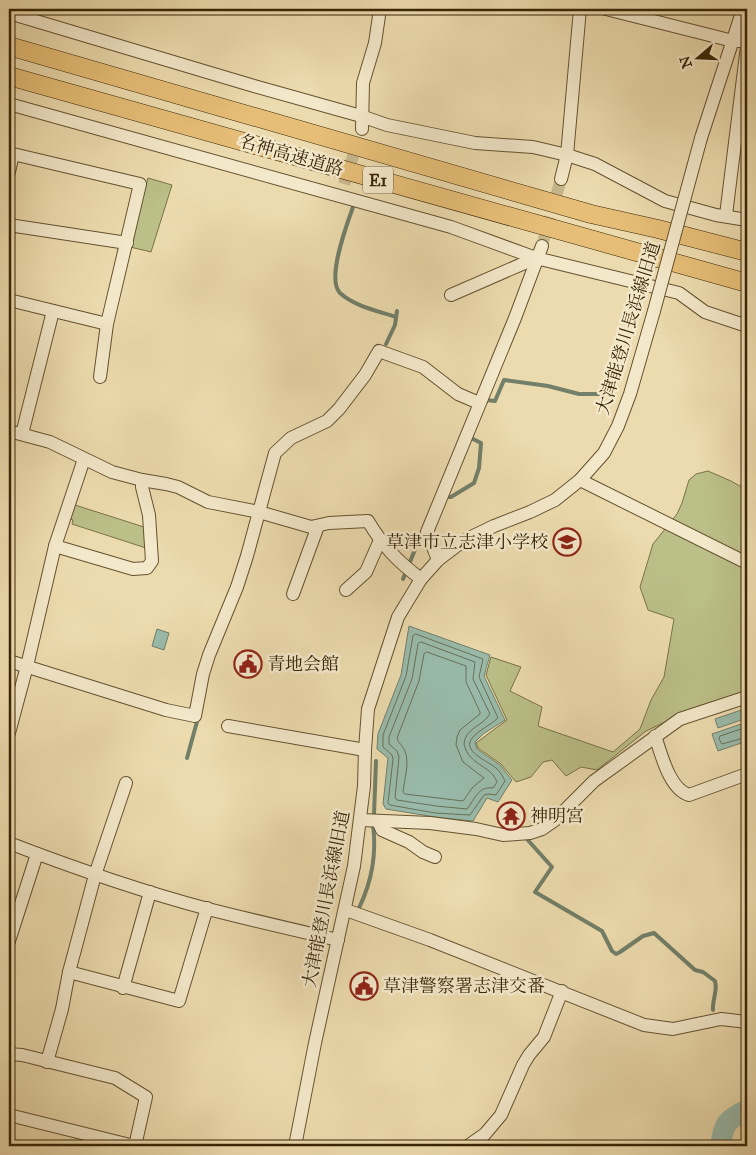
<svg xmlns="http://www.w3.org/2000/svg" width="756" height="1155" font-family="'IM FELL Great Primer','Noto Serif JP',serif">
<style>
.green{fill:#bbbf88;stroke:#7a7247}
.water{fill:#99bbab;stroke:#727f69}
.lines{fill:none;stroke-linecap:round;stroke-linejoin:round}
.shore{stroke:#687058;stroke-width:1}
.stream{stroke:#727f69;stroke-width:4}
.river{stroke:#99bbab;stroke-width:21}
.minor-tunnel{stroke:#c8b78c;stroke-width:12;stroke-dasharray:12 6;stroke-linecap:butt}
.minor-casing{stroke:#655230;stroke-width:14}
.highway-casing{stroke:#382506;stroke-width:19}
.minor{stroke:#f3e8ca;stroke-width:12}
.highway{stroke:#e6be77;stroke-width:18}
.minor-bridge-casing{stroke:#655230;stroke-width:14;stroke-linecap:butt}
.minor-bridge{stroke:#f3e8ca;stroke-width:12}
.labels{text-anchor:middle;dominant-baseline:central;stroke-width:5;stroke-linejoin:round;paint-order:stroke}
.shield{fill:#f3e8ca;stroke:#706041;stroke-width:1}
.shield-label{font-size:16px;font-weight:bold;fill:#382506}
.street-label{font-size:18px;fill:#382506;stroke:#f3e8ca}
.poi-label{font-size:18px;fill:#382506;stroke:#f3e8ca;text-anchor:start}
</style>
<rect width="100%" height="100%" fill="#ecdbae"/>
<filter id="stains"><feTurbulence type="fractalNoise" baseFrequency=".004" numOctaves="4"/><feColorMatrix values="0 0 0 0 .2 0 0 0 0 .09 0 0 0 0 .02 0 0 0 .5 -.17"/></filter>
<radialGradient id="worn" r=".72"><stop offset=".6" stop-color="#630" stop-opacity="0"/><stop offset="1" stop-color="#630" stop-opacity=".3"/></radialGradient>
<g class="green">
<path d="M148,178L172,185L151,252L130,247Z"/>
<path d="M708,471L731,481L747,490V691L699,706L646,731L597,770L581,767L566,776L552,760L543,762L531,777L516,782L501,764L478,748L476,743L507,720L486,675L491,657L521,667L510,691L542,707L538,726L613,752L640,729L651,700L664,677L674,619L648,610L640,587L653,544L677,514L682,503L689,480L696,474Z"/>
<path d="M75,505L144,527L146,548L72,524L73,520L70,519Z"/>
</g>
<g class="water">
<path d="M409,626L490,655L484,676L505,720L483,734L475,742L477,749L500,765L512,780L498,802L487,798L473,821L435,817L386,809L383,804L388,758L377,749L378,734L401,675Z"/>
<path d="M157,629L169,633L164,650L152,646Z"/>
<path d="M747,708V718L718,728L715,719Z"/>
<path d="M747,722V741L718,751L712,734Z"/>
</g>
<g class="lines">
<g class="shore">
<path d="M416,634L483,659L479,677L498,718C491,725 480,729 473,737C460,751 488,761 496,768C500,771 503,777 505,781L496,795L488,794L484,795L470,815L435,813L390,805L388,803L393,759L392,755L383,747V735L406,676L413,636Z"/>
<path d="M421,642L475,662L473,679L490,714C483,726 465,728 464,744C469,766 490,764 497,782L493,788C478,786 475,799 467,809L436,806L397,800L395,798L399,757L397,751L389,744V737L412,679L418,644Z"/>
<path d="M427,652L466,666V682L480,712V714L460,730L457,737L456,745L463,762L484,778L473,787L463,801L405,794L403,792C404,780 410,763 405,751C403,746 398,743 397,738L419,681L424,654Z"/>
<path d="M747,727L720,736L719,739L722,744L747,737"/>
</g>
<g class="stream">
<path d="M353,207C347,224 326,279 340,293C354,306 378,311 396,317"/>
<path d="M386,344L395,325L397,311"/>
<path d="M486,402V400L495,401L504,380L548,386L579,394H598L613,390"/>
<path d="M445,497H451L474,483L479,468L481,443L471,438L472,436"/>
<path d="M403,579L423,530"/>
<path d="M187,758L198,718"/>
<path d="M374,815L376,761"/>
<path d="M526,838L552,867L535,892L602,931L612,951L616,954L620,952L643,936L654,933L695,970L703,972L715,981C718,991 712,1000 713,1010"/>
<path d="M359,908C372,881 377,855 373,825"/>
</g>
<path class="river" d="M721,1146C723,1123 727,1120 747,1110"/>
<g class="minor-tunnel">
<path d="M344,184L362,129"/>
<path d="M542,246L561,179"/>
</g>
<g class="minor-casing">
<g id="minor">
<path d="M606,9L733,41H747"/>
<path d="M9,13L254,86L361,116L387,125L475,143L533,147L567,155L595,164L665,201L716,215L747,220"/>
<path d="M9,104L451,227L536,258L679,293L705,312L747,326"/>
<path d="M362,129L363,83L375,43L380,9"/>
<path d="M701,138L743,9"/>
<path d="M9,172L13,154L140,184L107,324L100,377"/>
<path d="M561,179L567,155L580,9"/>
<path d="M726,215L747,46"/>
<path d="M9,225L127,243"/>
<path d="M451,295L536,258"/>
<path d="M9,300L107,324"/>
<path d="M9,431L50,442L112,472L142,480L166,484L178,487L208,502L259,512L311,527L329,523L368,521C383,546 397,561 421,579"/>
<path d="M22,434L53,311"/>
<path d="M580,480L747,563"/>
<path d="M55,546L133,569L147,568L152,561L149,515L142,487V480"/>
<path d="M438,560L427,532L515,318L542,246"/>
<path d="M346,590L366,572L380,540"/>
<path d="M293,594L318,526"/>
<path d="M9,661L166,710L195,716L203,674L209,655L237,587L247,556L275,453L291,438L327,421L339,409L365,375L379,351L423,367L458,394L479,403"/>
<path d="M228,726L365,750"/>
<path d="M9,733L27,666L55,546L84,459"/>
<path d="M655,736C661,753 669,789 689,795L747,774"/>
<path d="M361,820L430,823L476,829L503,835L530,833L542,829L555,820L594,781L680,719L747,697"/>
<path d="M378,821L382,830L409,842L423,852L435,857"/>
<path d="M9,843C74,868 140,891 208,909C251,920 295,930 338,940"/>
<path d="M346,910L430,940L644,1025L673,1029L721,1019L747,1022"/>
<path d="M9,941L37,854"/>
<path d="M69,972L179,1001L207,908"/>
<path d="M123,988L150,892"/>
<path d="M9,1054L22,1055L115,1078L146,1097L135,1146"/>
<path d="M47,1062L62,1009L69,972L95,875L126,783"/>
<path d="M9,1115L134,1146"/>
<path d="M295,1146L315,1043L354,866L364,786L365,750L368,709L398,617L421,579L438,560L463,541L494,526L530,512L555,500L580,480L604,453L618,426L630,394L654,311"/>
<path d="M468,1146L485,1134L501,1115L523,1065L529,1055L544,1037L562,991"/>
</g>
</g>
<g class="highway-casing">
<g id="highway">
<path d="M9,46L591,214L658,229L747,252"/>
<path d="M9,76L747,283"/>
</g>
</g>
<use href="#minor" class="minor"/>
<use href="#highway" class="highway"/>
<g class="minor-bridge-casing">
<path id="minor-bridge" d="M654,311L701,138"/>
</g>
<use href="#minor-bridge" class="minor-bridge"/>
</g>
<defs>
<g id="school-ring" transform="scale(1.4375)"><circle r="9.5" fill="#f3e8ca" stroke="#8f2418" stroke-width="1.5"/><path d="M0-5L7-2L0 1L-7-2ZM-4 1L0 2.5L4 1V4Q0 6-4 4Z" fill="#8f2418"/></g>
<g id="civic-ring" transform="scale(1.4375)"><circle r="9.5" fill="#f3e8ca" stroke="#8f2418" stroke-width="1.5"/><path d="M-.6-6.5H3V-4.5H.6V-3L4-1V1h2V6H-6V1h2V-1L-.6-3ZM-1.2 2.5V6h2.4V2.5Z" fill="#8f2418"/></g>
<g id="temple-ring" transform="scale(1.4375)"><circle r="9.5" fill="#f3e8ca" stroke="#8f2418" stroke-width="1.5"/><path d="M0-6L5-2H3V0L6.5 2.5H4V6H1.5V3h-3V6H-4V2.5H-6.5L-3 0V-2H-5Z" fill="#8f2418"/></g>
</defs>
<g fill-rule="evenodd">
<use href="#school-ring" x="567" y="542"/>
<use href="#civic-ring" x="248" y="664"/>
<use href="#temple-ring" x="511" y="816"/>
<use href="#civic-ring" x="364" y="986"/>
</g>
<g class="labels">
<rect class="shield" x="363" y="166.5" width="30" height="27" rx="4"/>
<g class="shield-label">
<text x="378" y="180">E1</text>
</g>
<g class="street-label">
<text transform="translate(291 155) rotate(16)">名神高速道路</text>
<text transform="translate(628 328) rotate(-73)">大津能登川長浜線旧道</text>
<text transform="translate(326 899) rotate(-79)">大津能登川長浜線旧道</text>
</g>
<g class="poi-label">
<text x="548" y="542" text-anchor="end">草津市立志津小学校</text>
<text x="267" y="664">青地会館</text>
<text x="530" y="816">神明宮</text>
<text x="383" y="986">草津警察署志津交番</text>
</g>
</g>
<rect width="756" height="1155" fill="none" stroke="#ecdbae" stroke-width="30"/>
<rect x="10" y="10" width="736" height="1135" fill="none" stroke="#382506" stroke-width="2.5"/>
<rect x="15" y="15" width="726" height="1125" fill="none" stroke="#382506"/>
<g transform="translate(698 58) rotate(251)" stroke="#f3e8ca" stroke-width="4" paint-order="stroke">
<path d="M0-4L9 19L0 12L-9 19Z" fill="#382506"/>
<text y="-8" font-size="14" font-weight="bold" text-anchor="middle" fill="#382506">N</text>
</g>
<rect width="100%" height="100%" filter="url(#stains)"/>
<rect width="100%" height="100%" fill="url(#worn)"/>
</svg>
